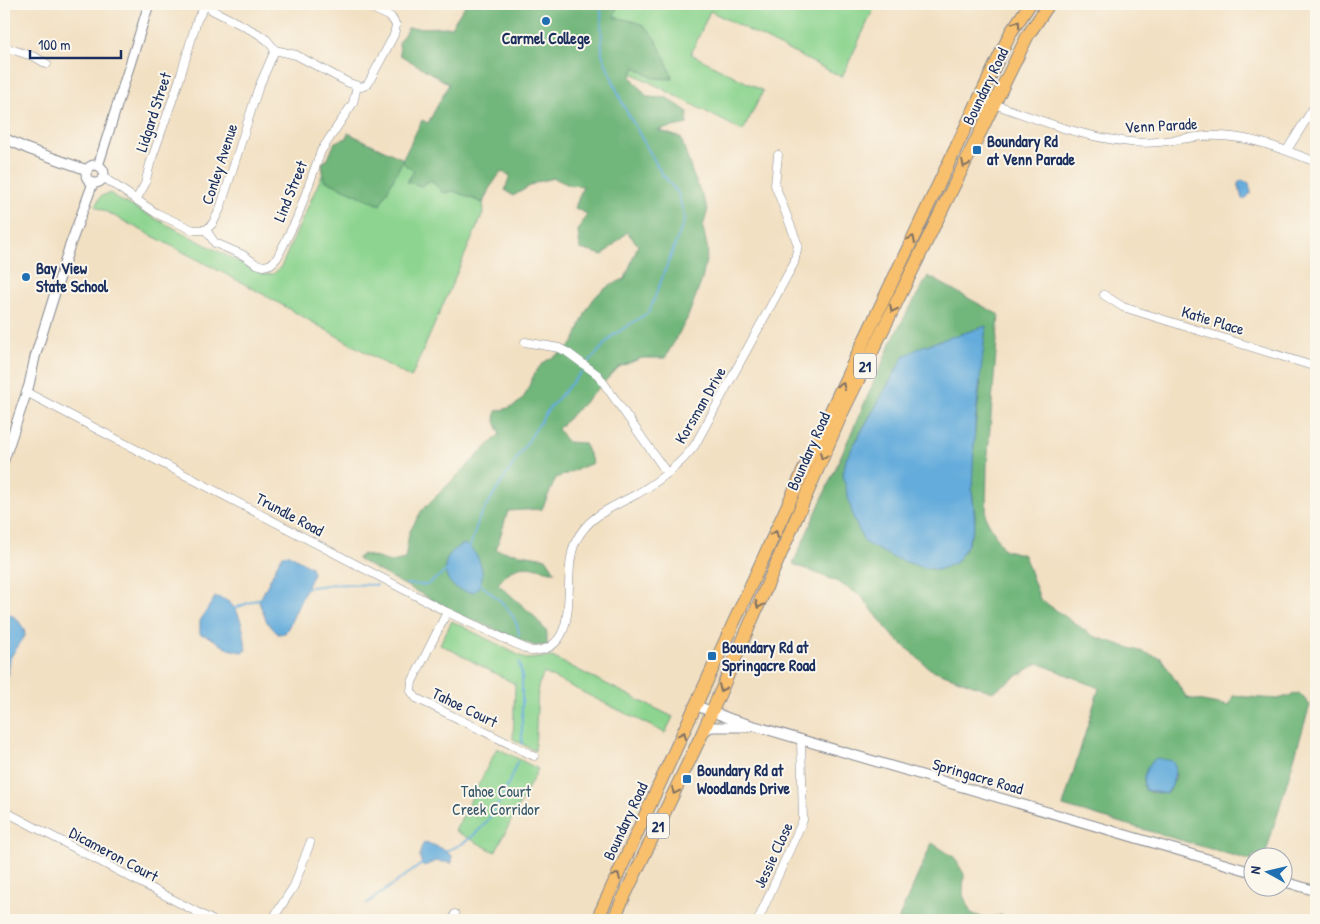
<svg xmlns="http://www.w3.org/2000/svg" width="1320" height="924" font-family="'Patrick Hand',sans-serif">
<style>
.green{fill:#8cd48f;stroke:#548276}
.forest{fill:#71b67a;stroke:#46726c;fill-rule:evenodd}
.water{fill:#63acdb;stroke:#3f6e9c}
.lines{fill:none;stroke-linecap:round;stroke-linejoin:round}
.stream{stroke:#63acdb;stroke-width:2}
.minor-casing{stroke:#868890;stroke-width:9}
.tertiary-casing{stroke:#868890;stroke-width:11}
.trunk-casing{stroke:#868890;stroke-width:14}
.minor{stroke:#fff;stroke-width:8}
.tertiary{stroke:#fff;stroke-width:9}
.trunk{stroke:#f8bf6c;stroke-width:12}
.oneway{stroke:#7e7064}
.poi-dot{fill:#1f6fb2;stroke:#fbf7ec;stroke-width:2}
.labels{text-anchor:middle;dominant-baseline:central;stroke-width:4;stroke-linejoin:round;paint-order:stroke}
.shield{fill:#fbf7ec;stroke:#5e6b89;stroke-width:1}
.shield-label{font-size:15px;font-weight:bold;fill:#1b2f5e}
.poi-label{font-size:16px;font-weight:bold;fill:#1b2f5e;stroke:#fbf7ec;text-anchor:start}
.street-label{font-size:16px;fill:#1b2f5e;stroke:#fbf7ec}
.park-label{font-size:16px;fill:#37586a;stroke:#fbf7ec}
</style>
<rect width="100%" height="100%" fill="#fbf7ec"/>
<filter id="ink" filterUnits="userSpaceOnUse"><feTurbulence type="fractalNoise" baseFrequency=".02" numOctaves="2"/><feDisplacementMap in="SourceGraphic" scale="10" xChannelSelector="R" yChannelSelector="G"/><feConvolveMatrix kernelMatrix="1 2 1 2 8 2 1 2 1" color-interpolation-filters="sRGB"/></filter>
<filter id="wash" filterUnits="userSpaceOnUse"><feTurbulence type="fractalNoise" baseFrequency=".0096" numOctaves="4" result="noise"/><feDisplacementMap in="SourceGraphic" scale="20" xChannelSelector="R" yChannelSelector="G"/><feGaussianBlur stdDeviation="1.12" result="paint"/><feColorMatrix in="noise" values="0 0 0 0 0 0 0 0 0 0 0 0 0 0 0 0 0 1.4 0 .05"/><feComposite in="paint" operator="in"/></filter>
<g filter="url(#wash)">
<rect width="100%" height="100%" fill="#f2e0c3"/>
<g class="green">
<path d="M618,4H876L842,77L710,11L691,54L763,91L743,131L632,73L635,67L653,78L613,17Z"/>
<path d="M403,159L436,184L443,192L454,191L483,203L484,211L411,378L252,288L95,206L101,196L110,193L118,199L262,274H273L281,267L323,173L325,180Z"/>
<path d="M452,621L526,659L552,657L673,717L665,733L544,673L538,686L535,751L513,739L515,684L440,644Z"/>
<path d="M497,748L538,769L495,852L455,831Z"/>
</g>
<g class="forest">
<path d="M466,4H618L614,17C622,19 633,20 641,24C655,31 668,65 673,79L653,78L635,67L631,77L647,97L667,98L688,112L687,124L658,130L681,138L693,175L708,209L703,227L708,251L702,280L687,319L665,358H642L619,367L558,429L567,442L584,443L593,463L556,478L542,509L508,511L496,550L546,558L555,572C527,566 518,559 498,584L533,615L547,632V645L535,646L458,614L357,559L363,554L391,562L405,559L409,533L422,510L500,434L495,421L496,411C534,404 521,389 541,365C549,357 564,354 572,344C576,339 578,332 580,326C591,299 596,290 625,279L638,245L627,232L603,255L580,249L578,231L587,214L575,208L583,186L569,185L554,178L537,182L513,196L505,190L510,175L501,172L489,189L483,203L454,191L443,193L431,180L421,186L407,182L414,171L404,164L403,160L380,205L324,180L322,163L328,159L335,142L347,138L348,133L403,159L422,120L428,123L449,84L400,55L399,42L408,28L451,27Z"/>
<path d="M928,276L999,315L987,466L986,518L1003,549L1024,555L1040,599L1093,636L1161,658L1187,698L1229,706L1233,696L1278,699L1299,693L1310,705L1265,856H1252V861L1063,806L1099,688L1038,663L992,692L930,669L891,634L861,596L836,581L793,564L896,332ZM904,356L981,381C976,416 972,452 972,487C972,499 977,514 974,525C968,549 961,561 938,570L854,520L843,474L846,459ZM1172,761L1176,776L1169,792L1153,793L1145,790L1143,784Z"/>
<path d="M932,843L954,857L964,874L963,895L971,913L986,919L1001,915L1011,920H898Z"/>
</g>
<g class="water">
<path d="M1242,180L1249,183L1251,193L1245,199H1242L1238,183Z"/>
<path d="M986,326L975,424L972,488L975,523L967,546L955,563L938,570L921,567L894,558L865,543L854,520L847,493L843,474L846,459L904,356L923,346Z"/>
<path d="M464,544C480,552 490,579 474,592C442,593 434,556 464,544Z"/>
<path d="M289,554L311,567L313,573L289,626L285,633L278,634L267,622L259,602L279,561L283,555Z"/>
<path d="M215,597C240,599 244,630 246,650L244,652C219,650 221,639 200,634V621Z"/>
<path d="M4,610L17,619L24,629L25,636L10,658L8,675L4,674Z"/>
<path d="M1156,758L1172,761L1176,768L1172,786L1166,794L1145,790C1141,778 1146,766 1156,758Z"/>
<path d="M425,842L441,848L452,856V863L436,861L424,866C418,860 419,848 425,842Z"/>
</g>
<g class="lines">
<g class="stream">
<path d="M590,361L612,336L649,312L685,219L678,193L662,174L623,105L602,54L601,4"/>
<path d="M469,549L480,516L548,410L582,371"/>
<path d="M406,584L427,585L446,571"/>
<path d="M481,585C497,597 518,614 519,635"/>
<path d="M304,588L336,584L377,585"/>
<path d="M233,609L261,598"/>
<path d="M519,662L522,676V744"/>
<path d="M445,851C484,840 504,798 517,762"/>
<path d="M366,904L423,863"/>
</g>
</g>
</g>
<g filter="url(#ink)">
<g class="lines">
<g class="minor-casing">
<g id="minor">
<path d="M206,4L212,10L257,33L267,40L275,50L296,55L349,83L362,87L368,84L394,35L396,25L391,17L363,4"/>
<path d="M4,47L35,57L47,64"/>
<path d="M980,99C1029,116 1078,137 1130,142C1155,145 1180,138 1206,136C1245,134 1280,148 1316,162"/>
<path d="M1287,150L1316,104"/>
<path d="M103,177L156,213L193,230H206L213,223L220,209L258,89L275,50"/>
<path d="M136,200L145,184L150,164L179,81L197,20L206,5"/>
<path d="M206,230L215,243L243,255L256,264L264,266L271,264L277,258L297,218L321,151L353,103L357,86"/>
<path d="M1104,295L1123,307L1316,367"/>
<path d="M525,342L559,348L567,352L598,375L667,473"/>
<path d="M26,392L447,612L531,651C586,651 559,574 576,541C589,515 613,507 637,494C659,481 680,465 695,445L794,263L798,245L775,185L778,155"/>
<path d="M447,612L412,682L411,691L416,698L534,756"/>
<path d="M4,811L212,920"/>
<path d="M272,920L294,886L310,843"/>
<path d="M453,920L455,914"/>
<path d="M758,920L803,820L801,739"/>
</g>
</g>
<g class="tertiary-casing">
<g id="tertiary">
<path d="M4,138L28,149L87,170"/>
<circle cx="95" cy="174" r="9"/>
<path d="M98,166L149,4"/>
<path d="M4,460L29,385L35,357L69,248L93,183"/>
<path d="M697,706L731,719L1252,872"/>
<path d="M703,732L711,727H749"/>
<path d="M1282,881L1316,891"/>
</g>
</g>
<g class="trunk-casing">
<g id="trunk">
<path d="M597,920L842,387L1011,32L1030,4"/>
<path d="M613,920L703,732L842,413L1028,35L1049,4"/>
</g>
</g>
<use href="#minor" class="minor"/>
<use href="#tertiary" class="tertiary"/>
<use href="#trunk" class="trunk"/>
</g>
<defs><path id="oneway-chevron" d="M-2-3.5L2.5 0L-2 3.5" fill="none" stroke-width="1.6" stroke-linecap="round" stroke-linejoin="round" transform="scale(1.25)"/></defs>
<g class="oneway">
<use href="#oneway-chevron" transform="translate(1017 24) rotate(-56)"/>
<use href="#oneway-chevron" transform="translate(965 164) rotate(116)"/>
<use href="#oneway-chevron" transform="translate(912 239) rotate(-64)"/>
<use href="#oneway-chevron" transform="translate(893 309) rotate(116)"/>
<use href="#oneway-chevron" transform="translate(842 386) rotate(-65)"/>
<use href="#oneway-chevron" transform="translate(823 456) rotate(114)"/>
<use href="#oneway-chevron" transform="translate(775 534) rotate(-66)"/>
<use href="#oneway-chevron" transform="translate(759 605) rotate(113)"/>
<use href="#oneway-chevron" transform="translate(722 688) rotate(114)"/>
<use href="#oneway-chevron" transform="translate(683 735) rotate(-65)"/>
<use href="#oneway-chevron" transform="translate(675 791) rotate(115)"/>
<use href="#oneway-chevron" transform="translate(617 876) rotate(-65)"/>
</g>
</g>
<g class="poi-dot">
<circle cx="546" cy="21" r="5"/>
<rect x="972" y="145" width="10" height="10" rx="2.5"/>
<circle cx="26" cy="277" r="5"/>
<rect x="707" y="651" width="10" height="10" rx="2.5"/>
<rect x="682" y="774" width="10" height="10" rx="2.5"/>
</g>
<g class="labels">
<g class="shield">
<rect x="854" y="353.5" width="22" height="25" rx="4"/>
<rect x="647" y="813.5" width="22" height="25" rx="4"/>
</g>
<g class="shield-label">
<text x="865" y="366">21</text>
<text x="658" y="826">21</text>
</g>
<g class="poi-label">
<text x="546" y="38" text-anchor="middle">Carmel College</text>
<text x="987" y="141">Boundary Rd<tspan x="987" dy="18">at Venn Parade</tspan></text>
<text x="36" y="268">Bay View<tspan x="36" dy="18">State School</tspan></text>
<text x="722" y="647">Boundary Rd at<tspan x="722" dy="18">Springacre Road</tspan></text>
<text x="697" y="770">Boundary Rd at<tspan x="697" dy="18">Woodlands Drive</tspan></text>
</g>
<g class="street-label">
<text transform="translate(985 86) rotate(-64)">Boundary Road</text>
<text transform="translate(153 112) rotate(-72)">Lidgard Street</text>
<text transform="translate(1161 125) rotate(-3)">Venn Parade</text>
<text transform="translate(219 164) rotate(-72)">Conley Avenue</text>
<text transform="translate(290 191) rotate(-68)">Lind Street</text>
<text transform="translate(1213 320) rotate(17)">Katie Place</text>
<text transform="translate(700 405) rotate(-60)">Korsman Drive</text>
<text transform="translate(808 451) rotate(-66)">Boundary Road</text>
<text transform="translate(290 514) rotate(28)">Trundle Road</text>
<text transform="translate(465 707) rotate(26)">Tahoe Court</text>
<text transform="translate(978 776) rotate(16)">Springacre Road</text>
<text transform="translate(625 821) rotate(-65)">Boundary Road</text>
<text transform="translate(114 854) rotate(28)">Dicameron Court</text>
<text transform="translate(773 855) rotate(-65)">Jessie Close</text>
</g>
<g class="park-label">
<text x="496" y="791">Tahoe Court<tspan x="496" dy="18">Creek Corridor</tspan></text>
</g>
</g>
<rect width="1320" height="924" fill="none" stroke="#fbf7ec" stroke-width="20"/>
<g transform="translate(1268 872) rotate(278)"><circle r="24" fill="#fbf7ec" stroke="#a1a7b3"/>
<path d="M0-4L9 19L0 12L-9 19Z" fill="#1f6fb2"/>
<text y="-8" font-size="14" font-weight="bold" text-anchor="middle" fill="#1b2f5e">N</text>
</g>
<path d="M30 50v8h91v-8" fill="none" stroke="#1b2f5e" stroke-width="2.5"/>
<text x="38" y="50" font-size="15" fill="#1b2f5e" stroke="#fbf7ec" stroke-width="4" paint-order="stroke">100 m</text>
</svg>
